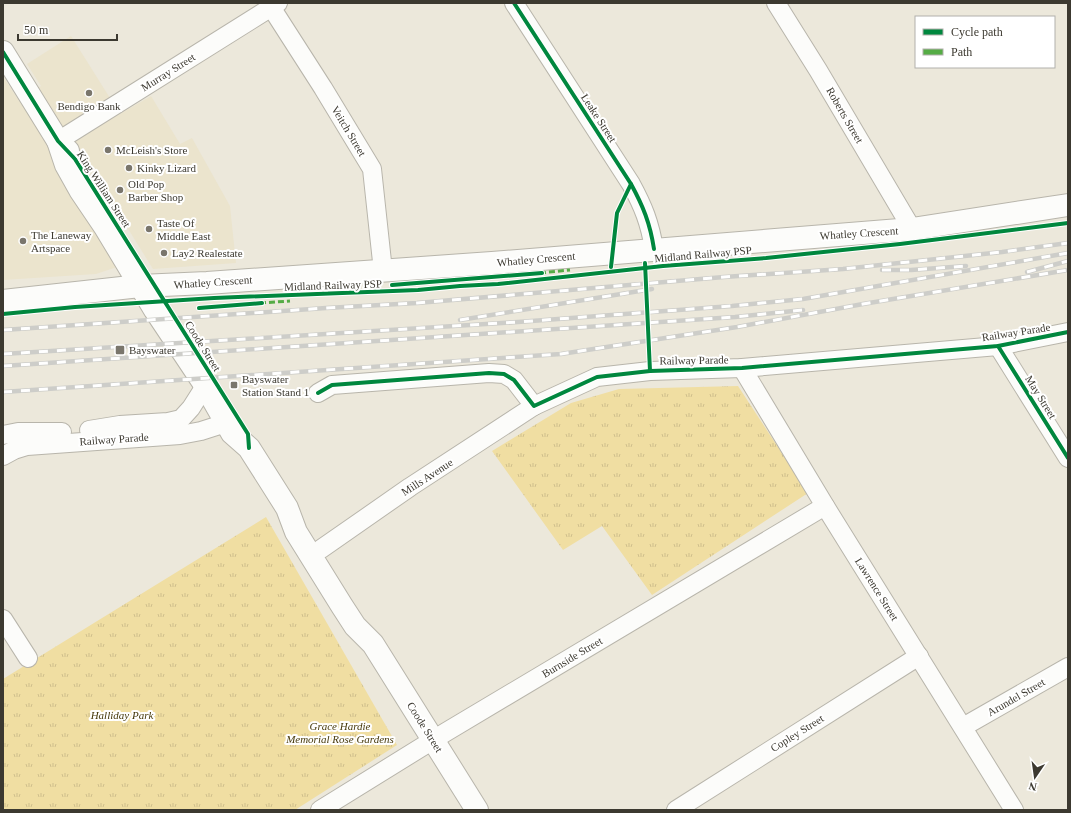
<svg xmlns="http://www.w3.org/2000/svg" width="1071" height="813" font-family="'Times New Roman',serif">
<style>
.built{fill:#ebe4cd}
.park{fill:url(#park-tufts)}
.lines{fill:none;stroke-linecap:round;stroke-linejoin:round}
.minor-casing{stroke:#b8b5ab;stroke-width:20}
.major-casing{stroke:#b8b5ab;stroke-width:24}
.minor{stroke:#fcfcfa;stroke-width:18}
.major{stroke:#fcfcfa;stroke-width:22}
.rail-casing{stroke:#cdcdc9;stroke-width:4.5}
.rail{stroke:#fff;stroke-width:3;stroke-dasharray:9;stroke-linecap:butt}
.quiet{stroke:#55ac45;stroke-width:3;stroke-dasharray:6 3;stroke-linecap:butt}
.cycleway-casing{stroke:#fff;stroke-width:6}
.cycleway{stroke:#00873e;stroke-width:4}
.poi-dot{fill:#7a766c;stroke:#fff;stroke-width:1.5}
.labels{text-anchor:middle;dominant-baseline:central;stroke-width:4;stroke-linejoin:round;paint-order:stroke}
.street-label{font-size:11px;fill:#3c3930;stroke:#fff}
.poi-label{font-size:11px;fill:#3c3930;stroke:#fff;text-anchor:start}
.park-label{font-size:11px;font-style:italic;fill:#46390b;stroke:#fff}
</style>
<defs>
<pattern id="park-tufts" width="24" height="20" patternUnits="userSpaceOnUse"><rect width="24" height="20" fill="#f0dea2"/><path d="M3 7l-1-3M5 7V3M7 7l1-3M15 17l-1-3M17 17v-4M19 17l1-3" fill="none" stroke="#cfbf8c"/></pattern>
</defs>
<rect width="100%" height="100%" fill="#ece8db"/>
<path class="built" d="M71,36L120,114L151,96L180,144L192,138L230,206L236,263L153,269L78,148L55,163L120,266L96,274L3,280V76L19,101L41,86L27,64Z"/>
<g class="park">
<path d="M738,386L808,493L652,595L602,526L563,550L492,451L571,403L619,389Z"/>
<path d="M266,517L397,745L295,810H3V679Z"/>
</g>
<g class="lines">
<g class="minor-casing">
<g id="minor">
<path d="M514,3L631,184C643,206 650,223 654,249"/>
<path d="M776,3L818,70L912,229"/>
<path d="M271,7L323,88L372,169L383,271"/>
<path d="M58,141L278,3"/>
<path d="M998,346L1068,458"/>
<path d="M742,368L825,506L1014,810"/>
<path d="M318,393L332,385L489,373L504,374L514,380L534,406"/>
<path d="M89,430L120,425L168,422L181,419L191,408L205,386"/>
<path d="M3,435L18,432H62"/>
<path d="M3,456L14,450L27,446L180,435L201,431L226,423"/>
<path d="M321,549L410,487L534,406L597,377L650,371L742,368L998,346L1068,332"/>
<path d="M3,619L28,658"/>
<path d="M963,727L1068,667"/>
<path d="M320,810L446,732L825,506"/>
<path d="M676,810L919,656"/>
</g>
</g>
<g class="major-casing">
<g id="major">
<path d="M3,52L58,141L68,151"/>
<path d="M58,141L66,165L80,190L105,227L155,310L203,382L232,433L249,448L287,508L296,532L342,606L355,626L373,644L477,810"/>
<path d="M3,301L140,286L207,283L492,263L912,229L1068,205"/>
</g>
</g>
<use href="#minor" class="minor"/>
<use href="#major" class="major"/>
<g class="rail-casing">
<g id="rail">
<path d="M882,270H911L966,266"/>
<path d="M1027,272L1068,261"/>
<path d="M460,320L652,289"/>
<path d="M3,330L326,308L417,303L724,277L843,269L1002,252L1068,243"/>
<path d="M3,354L518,322L732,306L803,299L1068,253"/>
<path d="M3,366L735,317L803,310"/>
<path d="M3,392L561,354L737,327L863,304L1068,270"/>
</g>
</g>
<use href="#rail" class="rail"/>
<g class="quiet">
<path d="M540,273L570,270"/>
<path d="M260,303L290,301"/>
</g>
<g class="cycleway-casing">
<g id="cycleway">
<path d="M514,3L631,184C643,206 650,223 654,249"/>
<path d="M3,52L58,141L75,159L248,434L249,448"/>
<path d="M645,263L650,371"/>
<path d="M611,267L617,213L631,184"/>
<path d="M392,285L542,273"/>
<path d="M199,308L262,303"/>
<path d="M3,314L75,307L214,298L418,290L460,286L498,284L663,266L766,258L900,244L1068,223"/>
<path d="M998,346L1068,458"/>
<path d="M318,393L332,385L489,373L504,374L514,380L534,406L597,377L650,371L742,368L998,346L1068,332"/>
</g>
</g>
<use href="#cycleway" class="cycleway"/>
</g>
<g class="poi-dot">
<circle cx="89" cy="93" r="4"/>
<circle cx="108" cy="150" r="4"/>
<circle cx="129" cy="168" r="4"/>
<circle cx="120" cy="190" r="4"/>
<circle cx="149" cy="229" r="4"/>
<circle cx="23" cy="241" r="4"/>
<circle cx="164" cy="253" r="4"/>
<rect x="115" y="345" width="10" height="10" rx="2"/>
<rect x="230" y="381" width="8" height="8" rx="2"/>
</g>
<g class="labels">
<g class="street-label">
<text transform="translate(168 72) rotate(-32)">Murray Street</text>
<text transform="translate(845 115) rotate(60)">Roberts Street</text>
<text transform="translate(599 118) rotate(57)">Leake Street</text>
<text transform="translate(349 131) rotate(59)">Veitch Street</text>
<text transform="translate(104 189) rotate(57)">King William Street</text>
<text transform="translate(859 233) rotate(-4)">Whatley Crescent</text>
<text transform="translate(703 254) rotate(-5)">Midland Railway PSP</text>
<text transform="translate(536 259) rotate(-5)">Whatley Crescent</text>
<text transform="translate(213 282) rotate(-4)">Whatley Crescent</text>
<text transform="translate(333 285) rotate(-2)">Midland Railway PSP</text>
<text transform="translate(1016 332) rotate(-9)">Railway Parade</text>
<text transform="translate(203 346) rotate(58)">Coode Street</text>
<text transform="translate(694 360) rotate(-1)">Railway Parade</text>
<text transform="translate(1041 397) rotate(58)">May Street</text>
<text transform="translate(114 439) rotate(-4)">Railway Parade</text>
<text transform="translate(427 477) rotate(-33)">Mills Avenue</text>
<text transform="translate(877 589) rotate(58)">Lawrence Street</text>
<text transform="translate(572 657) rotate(-31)">Burnside Street</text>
<text transform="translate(1016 697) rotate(-30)">Arundel Street</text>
<text transform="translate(425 727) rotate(58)">Coode Street</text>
<text transform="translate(797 733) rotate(-32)">Copley Street</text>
</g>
<g class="poi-label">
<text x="89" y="106" text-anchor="middle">Bendigo Bank</text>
<text x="116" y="150">McLeish's Store</text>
<text x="137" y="168">Kinky Lizard</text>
<text x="128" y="184">Old Pop<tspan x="128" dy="13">Barber Shop</tspan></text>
<text x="157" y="223">Taste Of<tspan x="157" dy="13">Middle East</tspan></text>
<text x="31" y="235">The Laneway<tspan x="31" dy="13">Artspace</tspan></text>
<text x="172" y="253">Lay2 Realestate</text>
<text x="129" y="350">Bayswater</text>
<text x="242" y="379">Bayswater<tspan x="242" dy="13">Station Stand 1</tspan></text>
</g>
<g class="park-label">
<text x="122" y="715">Halliday Park</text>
<text x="340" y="726">Grace Hardie<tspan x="340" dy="13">Memorial Rose Gardens</tspan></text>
</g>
</g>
<rect width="1071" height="813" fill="none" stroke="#3c3930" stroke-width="8"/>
<rect x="915" y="16" width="140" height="52" fill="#ffffff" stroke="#b1b0ac"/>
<rect x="923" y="29" width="20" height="6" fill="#00873e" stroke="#b1b0ac"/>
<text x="951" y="36" font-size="12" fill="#3c3930">Cycle path</text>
<rect x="923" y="49" width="20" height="6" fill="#55ac45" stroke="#b1b0ac"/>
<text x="951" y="56" font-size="12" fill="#3c3930">Path</text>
<g transform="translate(1035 777) rotate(193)" stroke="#ffffff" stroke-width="3" paint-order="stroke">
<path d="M0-3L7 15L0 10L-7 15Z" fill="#3c3930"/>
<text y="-6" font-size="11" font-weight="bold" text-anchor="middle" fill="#3c3930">N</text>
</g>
<path d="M18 34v6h99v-6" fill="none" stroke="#3c3930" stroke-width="2"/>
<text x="24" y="34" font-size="12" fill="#3c3930" stroke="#ffffff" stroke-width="3" paint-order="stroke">50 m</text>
</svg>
